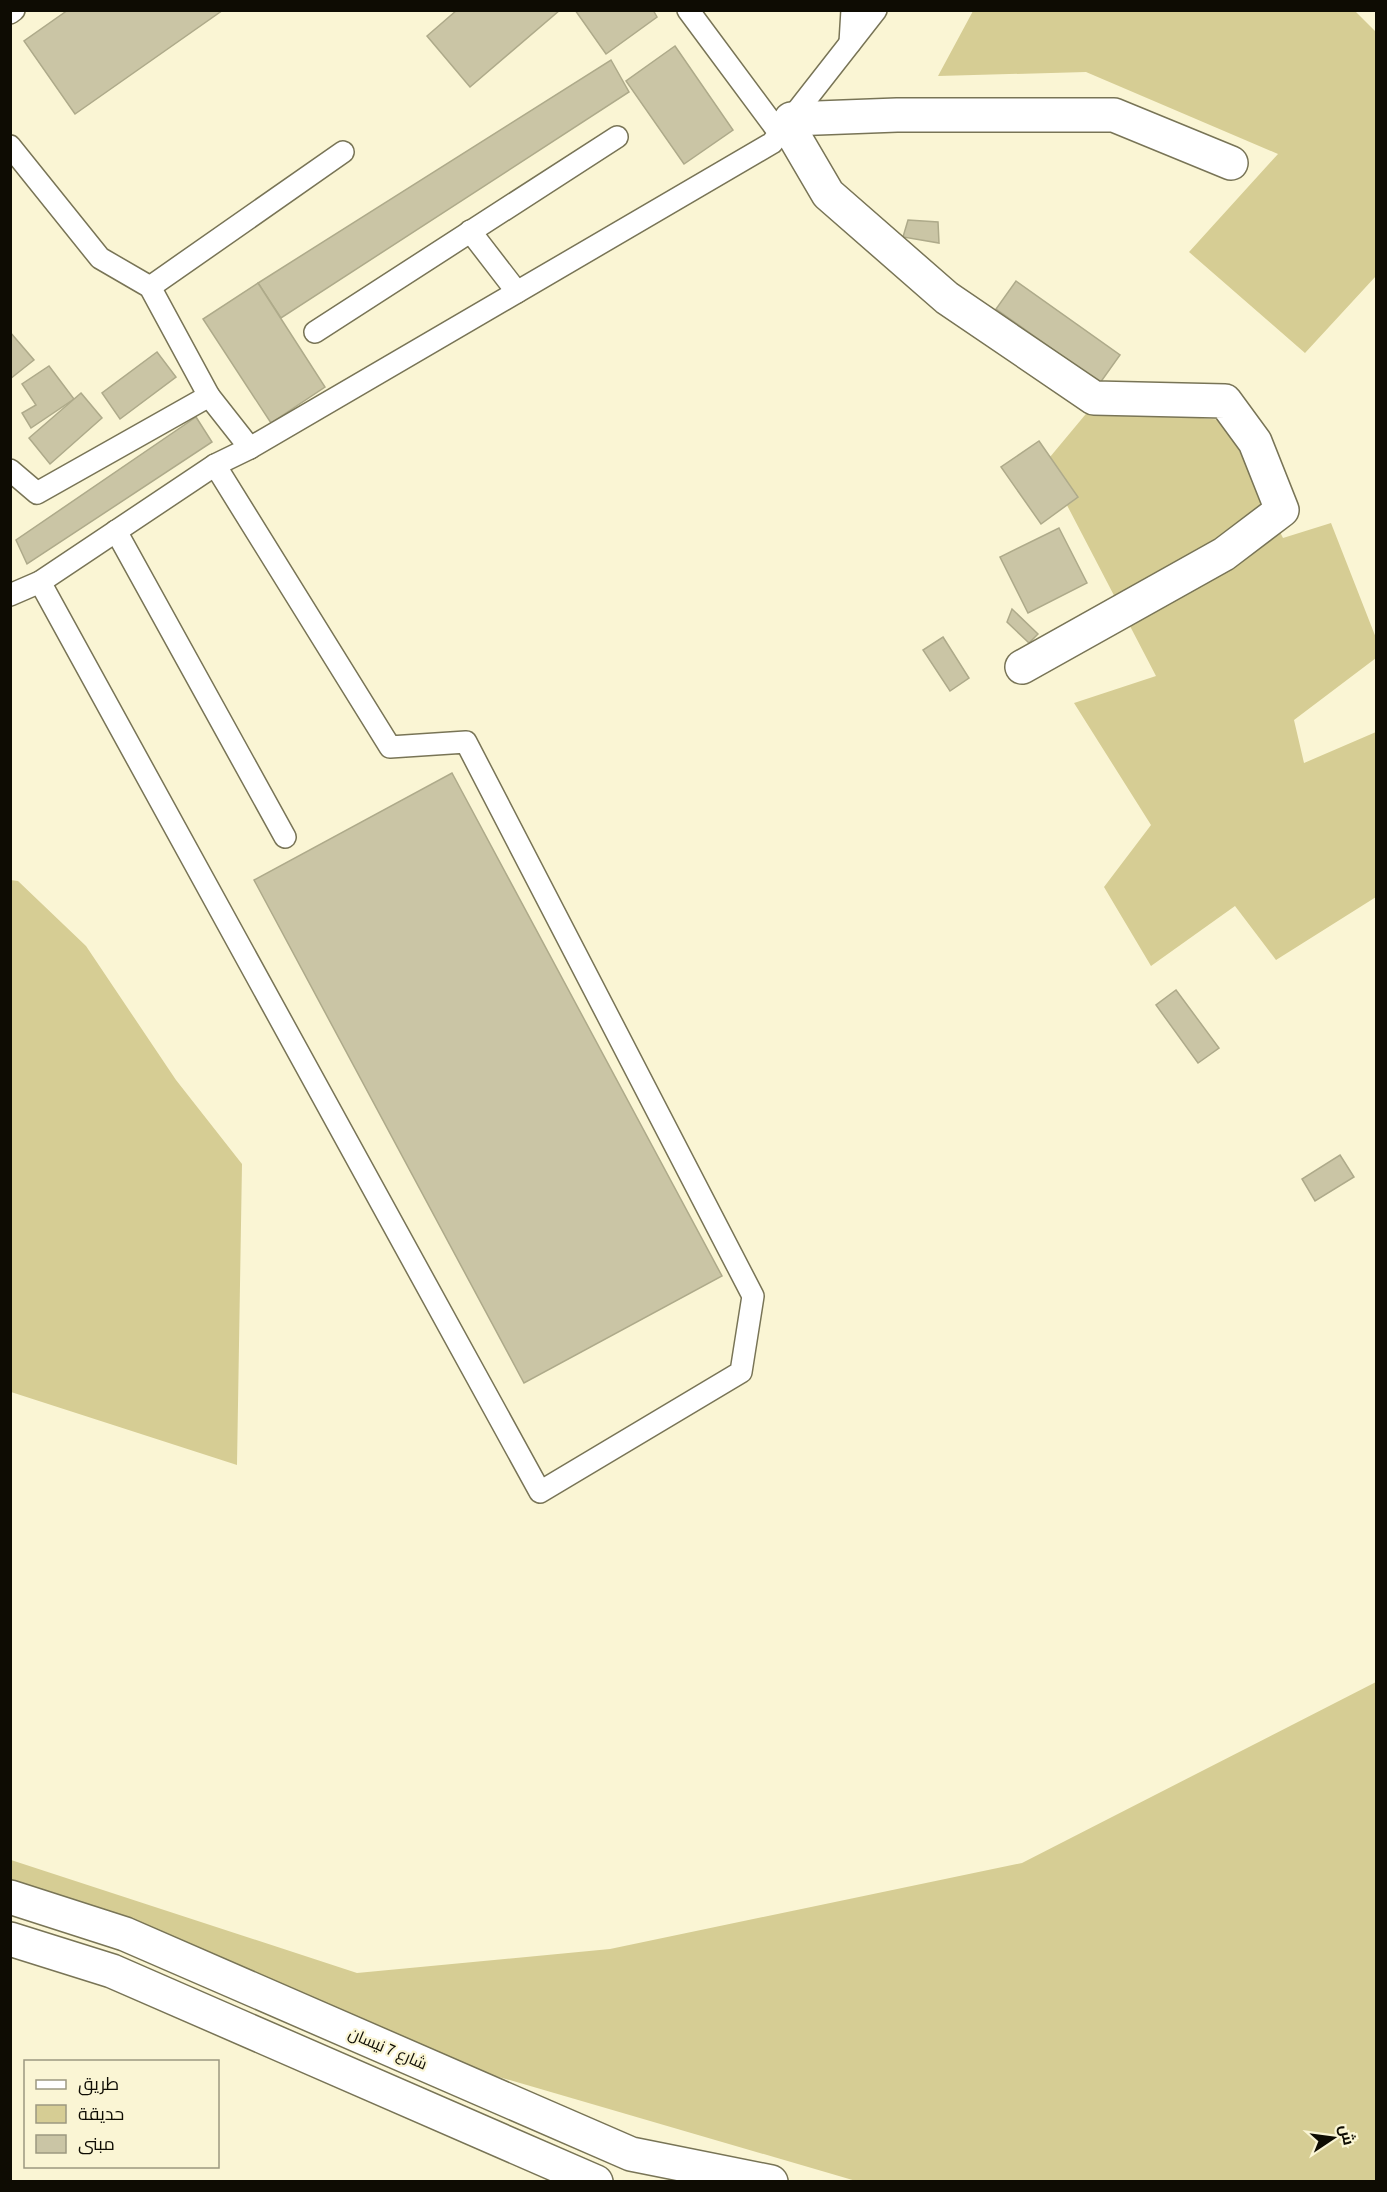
<svg xmlns="http://www.w3.org/2000/svg" width="1387" height="2192" font-family="'Archivo Narrow',Cairo,sans-serif">
<style>
.green{fill:#d6cd94}
.building{fill:#cac5a5;stroke:#aeaa8a;stroke-width:1.5}
.lines{fill:none;stroke-linecap:round;stroke-linejoin:round}
.service-casing{stroke:#787456;stroke-width:24}
.minor-casing{stroke:#787456;stroke-width:36}
.primary-casing{stroke:#787456;stroke-width:36}
.service{stroke:#fff;stroke-width:21}
.minor{stroke:#fff;stroke-width:33}
.primary{stroke:#fff;stroke-width:33}
.labels{text-anchor:middle;dominant-baseline:central;stroke-width:4.5;stroke-linejoin:round;paint-order:stroke}
.street-label{font-size:16px;fill:#0e0c03;stroke:#faf5d4}
</style>
<rect width="100%" height="100%" fill="#faf5d4"/>
<g class="green">
<path d="M973,11H1355L1376,32V276L1305,353L1189,252L1278,154L1086,72L938,76Z"/>
<path d="M1090,409L1224,420L1283,538L1331,523L1376,638V658L1294,720L1304,763L1376,732V897L1276,960L1235,906L1151,966L1104,887L1151,825L1074,703L1156,676L1045,463Z"/>
<path d="M10,880L18,881L86,946L176,1080L242,1164L237,1465L11,1392Z"/>
<path d="M1376,1682V2181H856L386,2044L11,1898V1860L357,1973L610,1949L1022,1863Z"/>
</g>
<g class="building">
<path d="M68,10H223L75,114L24,41Z"/>
<path d="M457,10H560L470,87L427,36Z"/>
<path d="M575,10H653L657,17L606,54Z"/>
<path d="M675,46L733,130L684,164L626,81Z"/>
<path d="M611,60L629,92L281,318L258,283Z"/>
<path d="M908,220L938,222L939,243L903,237Z"/>
<path d="M1016,281L1120,355L1100,383L996,309Z"/>
<path d="M258,283L325,387L271,423L203,319Z"/>
<path d="M10,332L34,360L10,379Z"/>
<path d="M157,352L176,377L120,419L102,393Z"/>
<path d="M49,366L74,399L31,428L22,413L36,405L22,384Z"/>
<path d="M81,393L102,418L50,464L29,438Z"/>
<path d="M196,417L212,442L27,564L16,540Z"/>
<path d="M1039,441L1078,497L1041,524L1001,467Z"/>
<path d="M1059,528L1087,583L1028,613L1000,557Z"/>
<path d="M1012,609L1038,634L1029,643L1007,622Z"/>
<path d="M943,637L969,678L950,691L923,650Z"/>
<path d="M452,773L722,1276L524,1383L254,880Z"/>
<path d="M1176,990L1219,1048L1198,1063L1156,1005Z"/>
<path d="M1340,1155L1354,1177L1315,1201L1302,1179Z"/>
</g>
<g class="lines">
<g class="service-casing">
<g id="service">
<path d="M688,10L780,134"/>
<path d="M10,13L14,10"/>
<path d="M850,43L852,10"/>
<path d="M10,146L100,258L150,287L209,396"/>
<path d="M470,231L517,292"/>
<path d="M150,287L343,152"/>
<path d="M315,332L617,137"/>
<path d="M10,470L37,493L209,396L250,448"/>
<path d="M116,531L285,837"/>
<path d="M40,582L540,1492L741,1372L753,1296L466,742L390,747L215,465"/>
<path d="M10,595L40,582L215,465L250,448L772,143L876,10"/>
</g>
</g>
<g class="minor-casing">
<g id="minor">
<path d="M791,119L897,115H1114L1231,163"/>
<path d="M787,124L828,194L947,298L1094,398L1225,401L1255,442L1282,510L1224,554L1022,667"/>
</g>
</g>
<g class="primary-casing">
<g id="primary">
<path d="M10,1897L125,1934L631,2154L771,2182"/>
<path d="M10,1939L112,1971L596,2182"/>
</g>
</g>
<use href="#service" class="service"/>
<use href="#minor" class="minor"/>
<use href="#primary" class="primary"/>
</g>
<g class="labels">
<g class="street-label">
<text transform="translate(388 2048) rotate(23)">شارع 7 نيسان</text>
</g>
</g>
<rect width="1387" height="2192" fill="none" stroke="#0e0c03" stroke-width="24"/>
<rect x="24" y="2060" width="195" height="108" fill="#faf5d4" stroke="#9c9880" stroke-width="1.5"/>
<rect x="36" y="2080" width="30" height="9" fill="#ffffff" stroke="#9c9880" stroke-width="1.5"/>
<text x="78" y="2090" font-size="18" fill="#0e0c03">طريق</text>
<rect x="36" y="2105" width="30" height="18" fill="#d6cd94" stroke="#9c9880" stroke-width="1.5"/>
<text x="78" y="2120" font-size="18" fill="#0e0c03">حديقة</text>
<rect x="36" y="2135" width="30" height="18" fill="#cac5a5" stroke="#9c9880" stroke-width="1.5"/>
<text x="78" y="2150" font-size="18" fill="#0e0c03">مبنى</text>
<g transform="translate(1333 2138) rotate(77)" stroke="#faf5d4" stroke-width="4.5" paint-order="stroke">
<path d="M0-4.5L10 22L0 15L-10 22Z" fill="#0e0c03"/>
<text y="-9" font-size="16" font-weight="bold" text-anchor="middle" fill="#0e0c03">ش</text>
</g>
</svg>
